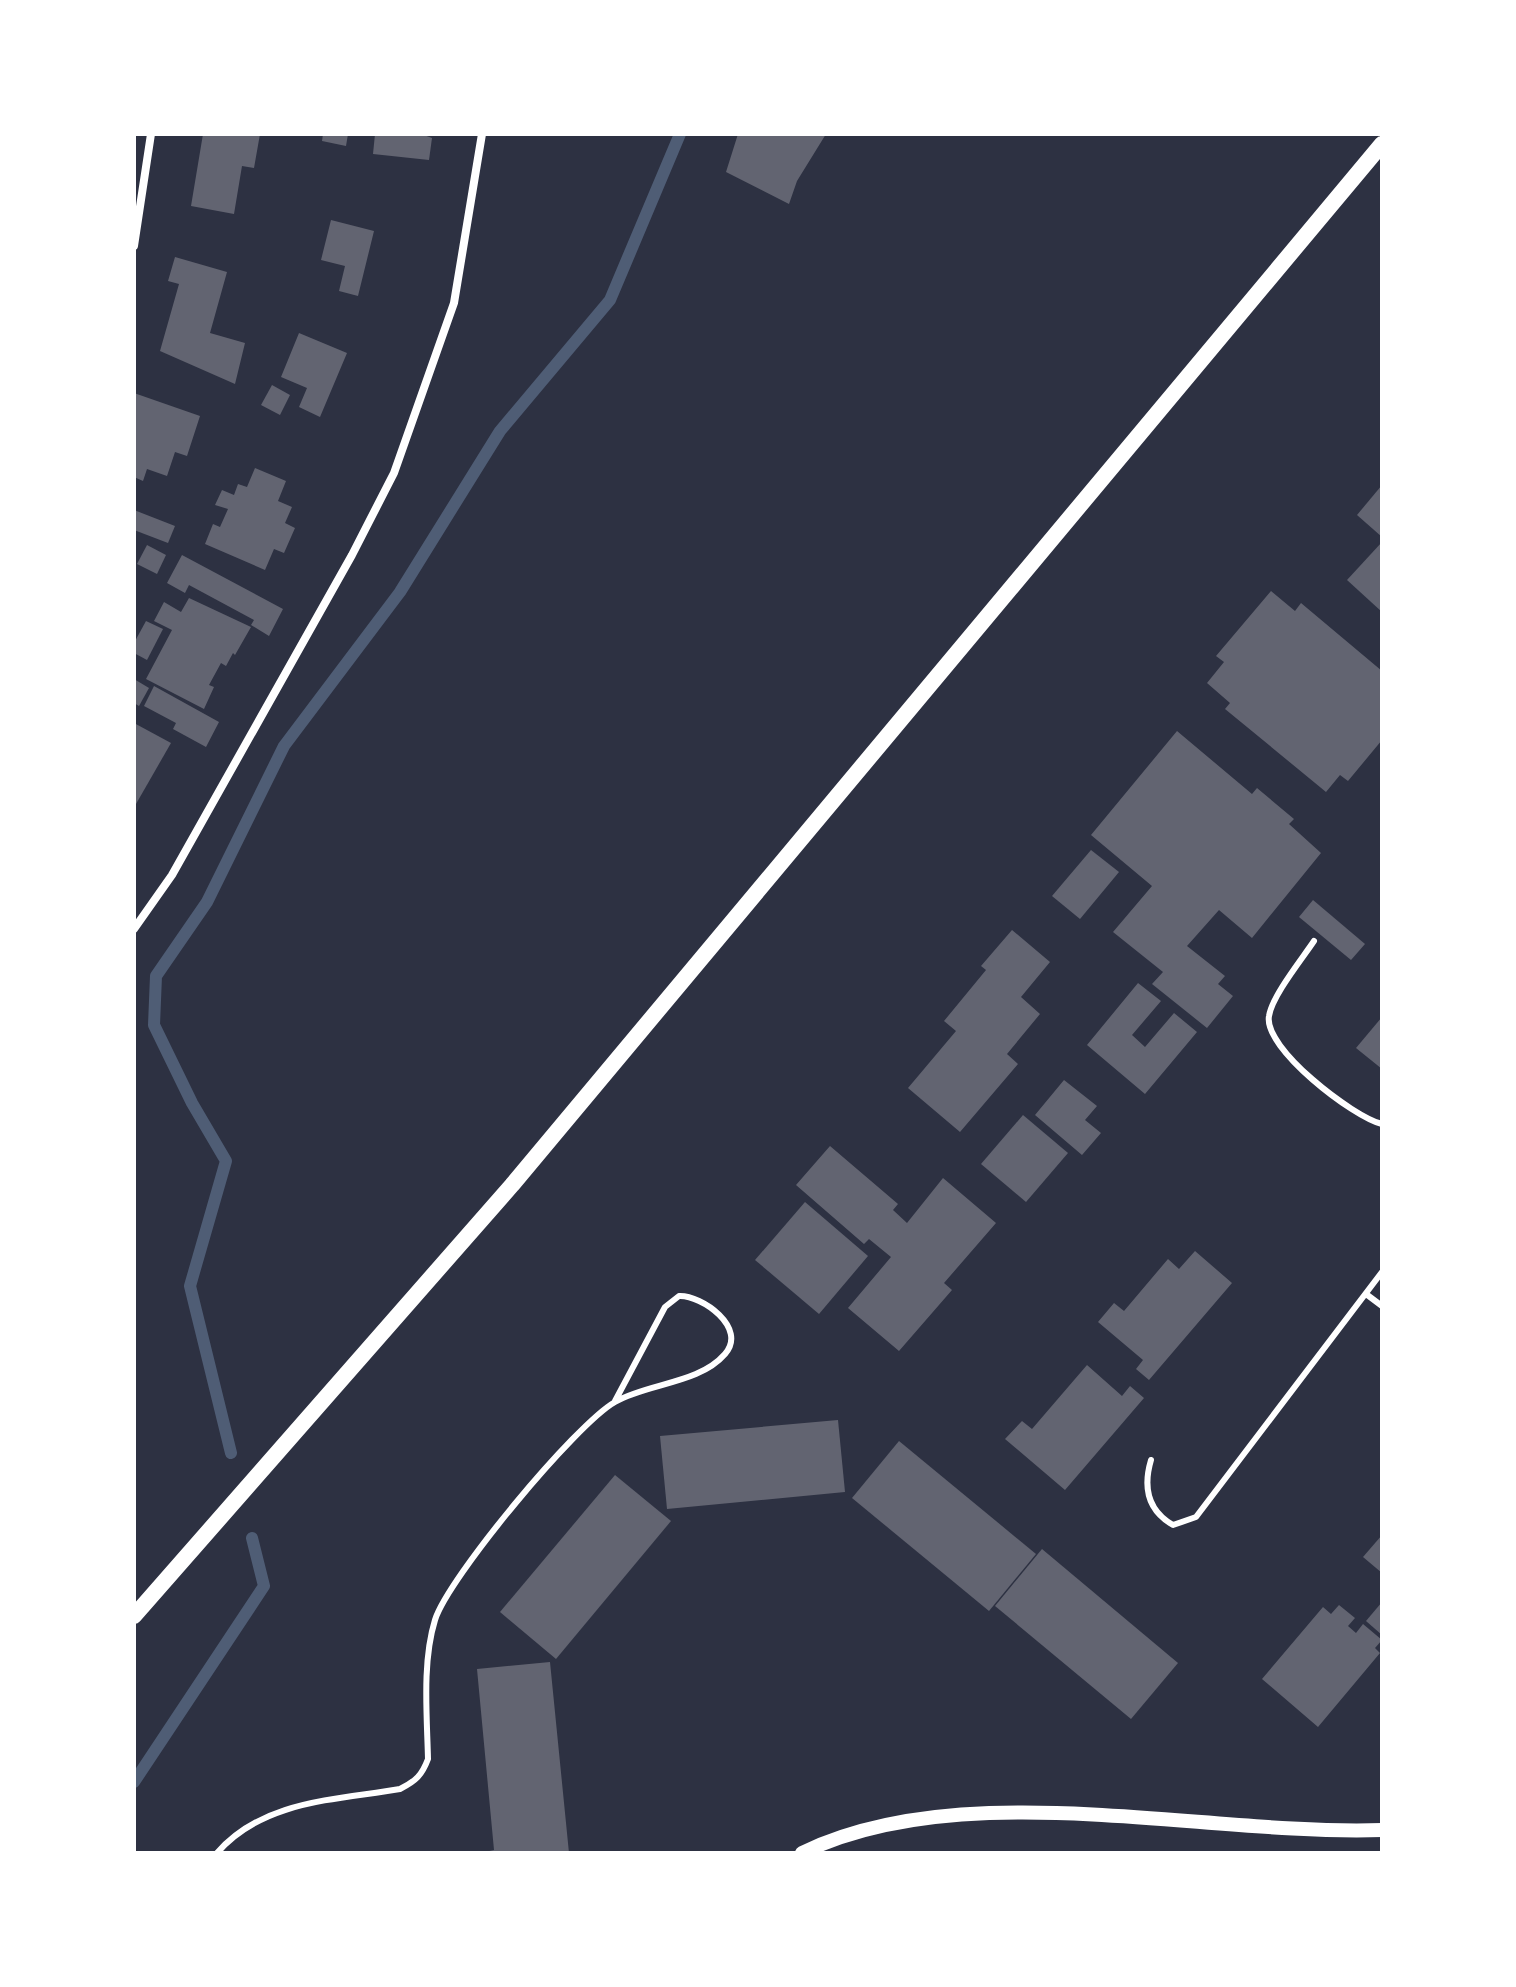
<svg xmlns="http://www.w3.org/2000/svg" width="1516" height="1987" font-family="'Fira Sans',sans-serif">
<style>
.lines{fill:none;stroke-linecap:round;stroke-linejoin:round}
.stream{stroke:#4f5d75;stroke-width:12}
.building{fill:#626471}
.service{stroke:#fff;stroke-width:6}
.minor{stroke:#fff;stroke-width:8}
.tertiary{stroke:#fff;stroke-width:14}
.secondary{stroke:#fff;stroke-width:16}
</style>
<rect width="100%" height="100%" fill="#2d3142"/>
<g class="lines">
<g class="stream">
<path d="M231,1453L190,1286L226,1161L192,1103L154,1025L156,976L207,902L284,746L400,592L500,431L610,300L680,134"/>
<path d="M134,1782L264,1586L252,1538"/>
</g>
</g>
<g class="building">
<path d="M203,134H260L254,168L242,166L234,214L191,206Z"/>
<path d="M323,134H348L346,146L322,141Z"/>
<path d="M375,134H421L432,138L429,160L373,154Z"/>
<path d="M738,134H826L797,181L789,204L726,172Z"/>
<path d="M331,220L374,231L358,296L339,291L345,266L321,260Z"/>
<path d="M175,257L227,272L210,333L245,343L235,384L160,351L179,284L168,281Z"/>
<path d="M299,333L347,353L320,417L299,407L307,388L281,377Z"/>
<path d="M272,385L290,395L280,415L261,405Z"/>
<path d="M134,393L200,416L187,456L175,452L167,476L147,469L143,481L134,477Z"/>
<path d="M255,468L286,481L278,501L292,507L285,523L295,528L284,553L274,549L265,570L205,544L213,524L220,527L228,509L215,505L222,490L234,495L238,484L247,487Z"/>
<path d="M1382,485V537L1357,515Z"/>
<path d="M134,510L175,526L168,543L134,530Z"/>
<path d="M1382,542V612L1347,580Z"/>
<path d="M147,545L166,555L157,574L137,564Z"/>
<path d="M182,555L283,609L269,636L251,625L254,620L189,585L185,593L167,583Z"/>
<path d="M1271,591L1295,611L1301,603L1382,671V740L1348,781L1340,775L1326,792L1225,709L1230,703L1207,683L1224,662L1216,656Z"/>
<path d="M189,598L251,627L235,655L233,653L226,666L221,663L209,685L214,687L204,709L146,679L172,630L154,621L164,602L181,612Z"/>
<path d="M146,621L163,629L147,660L134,653V643Z"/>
<path d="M134,679L149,688L139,706L134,703Z"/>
<path d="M154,686L219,722L206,747L173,729L176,723L144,706Z"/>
<path d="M134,723L171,743L136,804L134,802Z"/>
<path d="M1177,731L1252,794L1257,788L1294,819L1289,824L1321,853L1252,938L1219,910L1187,946L1225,976L1218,984L1233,996L1207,1028L1152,984L1163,972L1113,932L1152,886L1091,835Z"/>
<path d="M1091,850L1119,872L1080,919L1052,896Z"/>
<path d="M1313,900L1365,944L1351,960L1299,917Z"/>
<path d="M1012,930L1050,962L1021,997L1040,1014L1007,1054L1018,1064L960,1132L908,1088L956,1031L944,1021L986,970L981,966Z"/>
<path d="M1138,983L1161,1001L1132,1035L1145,1047L1174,1013L1197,1032L1145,1094L1087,1045Z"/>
<path d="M1382,1017V1069L1356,1048Z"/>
<path d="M1064,1080L1097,1106L1085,1120L1101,1133L1082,1155L1035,1115Z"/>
<path d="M1023,1115L1068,1153L1026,1202L981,1164Z"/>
<path d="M830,1146L898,1204L893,1210L907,1223L943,1178L996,1223L944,1283L952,1290L899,1351L848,1308L891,1257L869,1239L864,1244L796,1185Z"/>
<path d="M805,1202L868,1256L819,1314L755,1260Z"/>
<path d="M1195,1251L1232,1283L1149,1380L1136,1369L1143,1360L1098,1322L1114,1303L1124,1311L1168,1259L1179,1269Z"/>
<path d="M1087,1365L1122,1396L1130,1386L1144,1398L1065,1490L1005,1439L1022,1421L1032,1429Z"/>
<path d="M838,1420L845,1492L667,1509L660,1436Z"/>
<path d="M899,1441L1036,1554L989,1611L852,1498Z"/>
<path d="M615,1475L671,1521L556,1659L500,1612Z"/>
<path d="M1382,1535V1573L1363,1557Z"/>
<path d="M1042,1549L1178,1663L1131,1719L995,1606Z"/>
<path d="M1382,1602V1635L1366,1621Z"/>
<path d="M1339,1605L1355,1618L1348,1626L1356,1633L1363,1624L1382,1640L1375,1648L1380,1653L1318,1727L1262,1679L1323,1607L1331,1614Z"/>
<path d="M550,1662L569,1853H480L494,1850L477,1669Z"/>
</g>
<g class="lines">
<g class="service">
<path d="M1314,941C1302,959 1272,996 1269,1016C1263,1048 1353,1117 1382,1124"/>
<path d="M1366,1294L1382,1306"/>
<path d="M1151,1460C1143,1487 1147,1510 1173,1525L1196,1517L1382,1272"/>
<path d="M217,1853C263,1800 336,1800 400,1789C416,1781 422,1775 428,1759C427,1715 422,1662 435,1620C448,1578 576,1424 615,1402C648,1383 699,1384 725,1354C748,1328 702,1295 679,1296L665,1307L615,1401"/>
</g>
<g class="minor">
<path d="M134,246L151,134"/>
<path d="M134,929L172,875L352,555L394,473L454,303L482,134"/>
</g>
<path class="tertiary" d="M802,1853C964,1774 1204,1836 1382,1830"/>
<path class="secondary" d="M134,1616L512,1185L1382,144"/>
</g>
<rect width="1516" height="1987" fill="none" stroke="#ffffff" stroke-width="272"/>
</svg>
